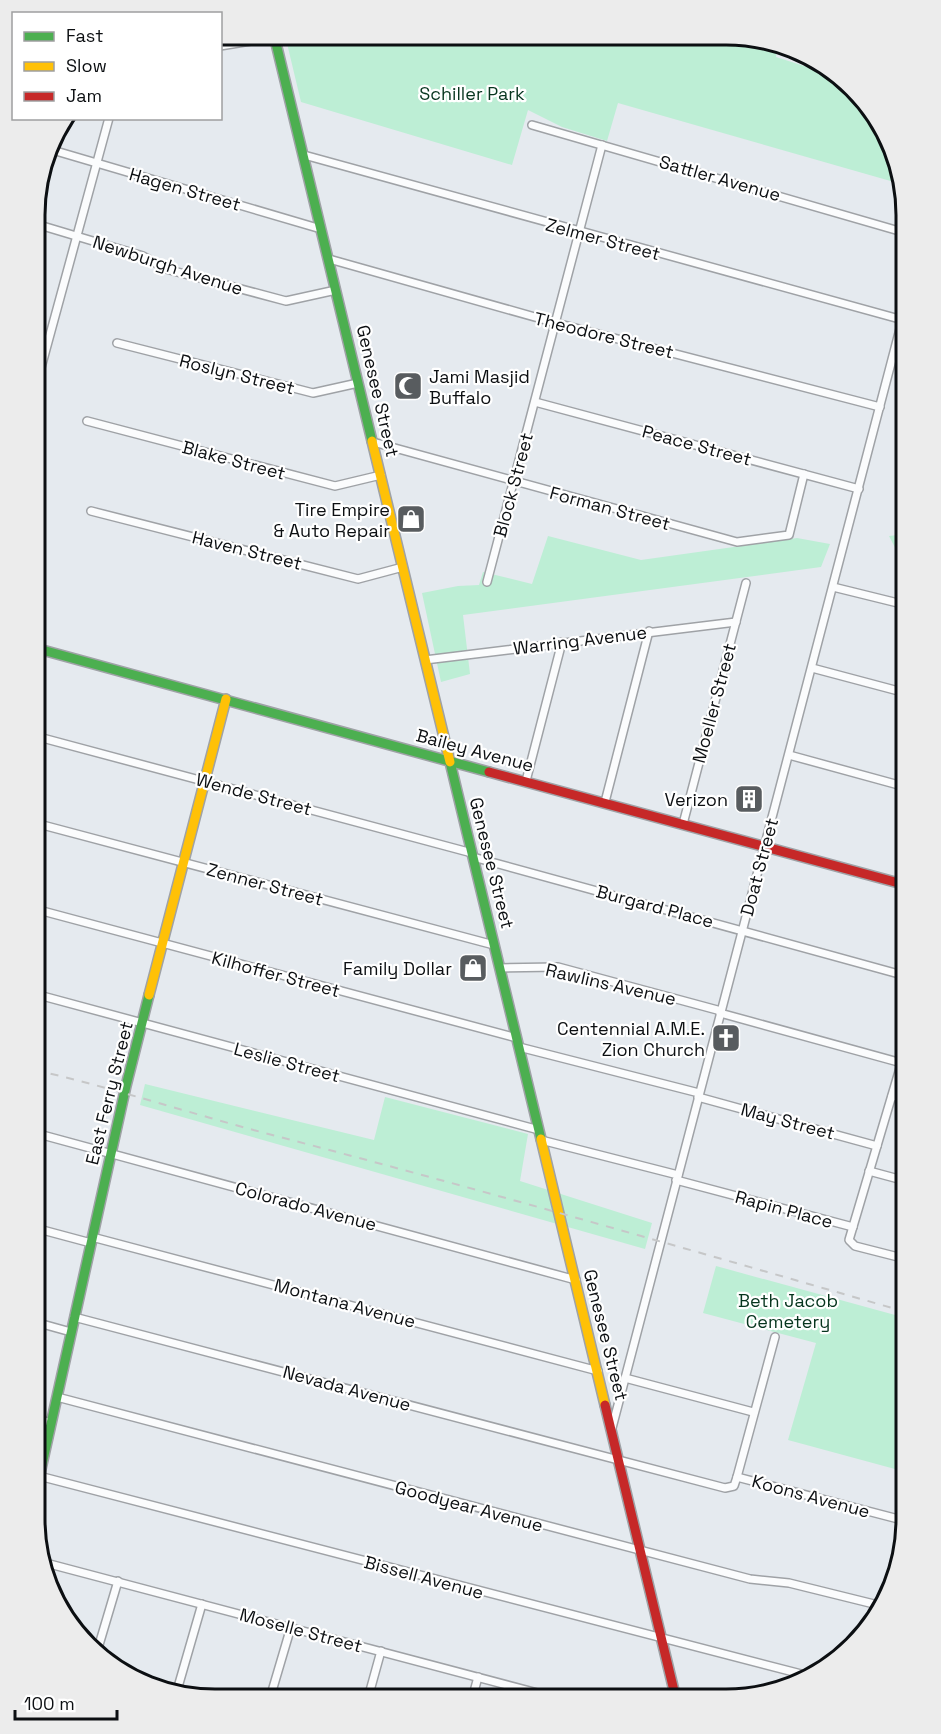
<svg xmlns="http://www.w3.org/2000/svg" width="941" height="1734" font-family="'Space Grotesk',sans-serif">
<style>
.green{fill:#bdeed5}
.lines{fill:none;stroke-linecap:round;stroke-linejoin:round}
.street-casing{stroke:#9fa2a6;stroke-width:10}
.fast-casing{stroke:#9fa2a6;stroke-width:12}
.slow-casing{stroke:#9fa2a6;stroke-width:12}
.jam-casing{stroke:#9fa2a6;stroke-width:12}
.street{stroke:#fbfcfd;stroke-width:7}
.fast{stroke:#4caf50;stroke-width:9}
.slow{stroke:#ffc107;stroke-width:9}
.jam{stroke:#c62828;stroke-width:9}
.rail{stroke:#c6c7c8;stroke-width:2;stroke-dasharray:8 8;stroke-linecap:butt}
.labels{text-anchor:middle;dominant-baseline:central;stroke-width:4.5;stroke-linejoin:round;paint-order:stroke}
.park-label{font-size:18px;fill:#06351e;stroke:#fff}
.street-label{font-size:18px;fill:#0c0f12;stroke:#fff}
.poi-label{font-size:18px;fill:#0c0f12;stroke:#fff;text-anchor:end}
.rim{fill:none;stroke:#0c0f12;stroke-width:3}
</style>
<rect width="100%" height="100%" fill="#e5eaef"/>
<g class="green">
<path d="M285,35L761,38L778,47L776,57L845,79L897,157L901,184L618,103L607,141L562,127L528,110L512,165L301,102Z"/>
<path d="M906,534V560L901,559L889,536Z"/>
<path d="M548,536L641,560L797,538L830,544L821,567L463,615L470,674L441,682L422,593L458,586L479,585L483,572L532,584Z"/>
<path d="M145,1084L374,1140L385,1097L528,1134L520,1181L652,1223L645,1249L140,1105Z"/>
<path d="M716,1266L906,1318V1472L788,1440L816,1343L703,1313Z"/>
</g>
<g class="lines">
<g class="street-casing">
<g id="street">
<path d="M220,46L275,37"/>
<path d="M532,125L906,233"/>
<path d="M49,149L321,229"/>
<path d="M304,155L903,320"/>
<path d="M36,224L143,256L166,269L286,301L336,290"/>
<path d="M329,259L556,323L880,407"/>
<path d="M117,343L313,393L358,383"/>
<path d="M36,386L109,118"/>
<path d="M535,402L859,489"/>
<path d="M87,421L335,486L381,475"/>
<path d="M373,442L737,542L789,535L804,474"/>
<path d="M91,511L358,579L403,567"/>
<path d="M487,582L602,145"/>
<path d="M833,587L906,605"/>
<path d="M425,660L736,622"/>
<path d="M812,668L906,693"/>
<path d="M35,736L472,853"/>
<path d="M789,755L906,787"/>
<path d="M526,781L562,642"/>
<path d="M605,802L649,631"/>
<path d="M35,823L494,945"/>
<path d="M683,824L746,583"/>
<path d="M473,857L906,976"/>
<path d="M35,909L517,1038"/>
<path d="M500,968L558,967L721,1011"/>
<path d="M35,994L539,1130"/>
<path d="M720,1013L902,1063"/>
<path d="M519,1047L699,1093"/>
<path d="M892,1096L906,1100"/>
<path d="M698,1097L877,1146"/>
<path d="M35,1133L576,1280"/>
<path d="M541,1140L678,1175"/>
<path d="M869,1171L906,1181"/>
<path d="M676,1180L853,1227"/>
<path d="M35,1228L91,1243"/>
<path d="M92,1237L598,1371"/>
<path d="M906,1259L855,1246L849,1240L906,1048"/>
<path d="M74,1317L725,1488L734,1486L737,1477L906,1521"/>
<path d="M35,1322L71,1332"/>
<path d="M625,1378L753,1412"/>
<path d="M57,1397L750,1579L789,1583L882,1606"/>
<path d="M35,1418L51,1423"/>
<path d="M612,1428L906,306"/>
<path d="M39,1476L809,1676"/>
<path d="M737,1477L775,1337"/>
<path d="M42,1562L560,1699"/>
<path d="M96,1655L118,1581"/>
<path d="M176,1694L202,1604"/>
<path d="M270,1698L291,1627"/>
<path d="M368,1698L381,1651"/>
<path d="M472,1699L478,1677"/>
</g>
</g>
<g class="fast-casing">
<g id="fast">
<path d="M274,35L372,441"/>
<path d="M35,648L489,772"/>
<path d="M450,762L541,1139"/>
<path d="M35,1496L126,1086L149,995"/>
</g>
</g>
<g class="slow-casing">
<g id="slow">
<path d="M372,441L450,762"/>
<path d="M149,995L226,699"/>
<path d="M541,1139L605,1405"/>
</g>
</g>
<g class="jam-casing">
<g id="jam">
<path d="M489,772L906,885"/>
<path d="M605,1405L676,1699"/>
</g>
</g>
<use href="#street" class="street"/>
<use href="#fast" class="fast"/>
<use href="#slow" class="slow"/>
<use href="#jam" class="jam"/>
<path class="rail" d="M35,1070C118,1089 198,1116 280,1137C490,1192 698,1252 906,1312"/>
</g>
<defs>
<g id="mosque-square" transform="scale(1.5)"><rect x="-9" y="-9" width="18" height="18" rx="4" fill="#585c5f" stroke="#fff"/><path d="M3.5-4.9A6 6 0 1 0 3.5 4.9A5 5 0 1 1 3.5-4.9Z" fill="#fff"/></g>
<g id="shop-square" transform="scale(1.5)"><rect x="-9" y="-9" width="18" height="18" rx="4" fill="#585c5f" stroke="#fff"/><path d="M-5-2.5h2.3a2.7 3.5 0 0 1 5.4 0H5L5.5 6h-11ZM-1.5-2.5h3a1.5 2.3 0 0 0-3 0Z" fill="#fff"/></g>
<g id="building-square" transform="scale(1.5)"><rect x="-9" y="-9" width="18" height="18" rx="4" fill="#585c5f" stroke="#fff"/><path d="M-4-6H4V6H1V3H-1V6H-4ZM-2.5-4.3h1.7v1.8h-1.7ZM.8-4.3h1.7v1.8H.8ZM-2.5-1h1.7V.8h-1.7ZM.8-1h1.7V.8H.8Z" fill="#fff"/></g>
<g id="church-square" transform="scale(1.5)"><rect x="-9" y="-9" width="18" height="18" rx="4" fill="#585c5f" stroke="#fff"/><path d="M-1.2-6h2.4v3.5h3.3v2.4h-3.3V6h-2.4V-.1h-3.3v-2.4h3.3Z" fill="#fff"/></g>
</defs>
<g fill-rule="evenodd">
<use href="#mosque-square" x="408" y="386"/>
<use href="#shop-square" x="411" y="519"/>
<use href="#building-square" x="749" y="799"/>
<use href="#shop-square" x="473" y="968"/>
<use href="#church-square" x="726" y="1038"/>
</g>
<g class="labels">
<g class="park-label">
<text x="472" y="93">Schiller Park</text>
<text x="788" y="1300">Beth Jacob<tspan x="788" dy="21">Cemetery</tspan></text>
</g>
<g class="street-label">
<text transform="translate(720 178) rotate(16)">Sattler Avenue</text>
<text transform="translate(185 189) rotate(16)">Hagen Street</text>
<text transform="translate(603 239) rotate(15)">Zelmer Street</text>
<text transform="translate(168 265) rotate(18)">Newburgh Avenue</text>
<text transform="translate(604 335) rotate(14)">Theodore Street</text>
<text transform="translate(237 374) rotate(14)">Roslyn Street</text>
<text transform="translate(378 391) rotate(77)">Genesee Street</text>
<text transform="translate(697 445) rotate(15)">Peace Street</text>
<text transform="translate(234 460) rotate(15)">Blake Street</text>
<text transform="translate(513 485) rotate(-75)">Block Street</text>
<text transform="translate(610 508) rotate(15)">Forman Street</text>
<text transform="translate(247 550) rotate(14)">Haven Street</text>
<text transform="translate(580 640) rotate(-7)">Warring Avenue</text>
<text transform="translate(714 703) rotate(-75)">Moeller Street</text>
<text transform="translate(475 750) rotate(15)">Bailey Avenue</text>
<text transform="translate(254 794) rotate(15)">Wende Street</text>
<text transform="translate(492 863) rotate(76)">Genesee Street</text>
<text transform="translate(759 867) rotate(-75)">Doat Street</text>
<text transform="translate(265 884) rotate(15)">Zenner Street</text>
<text transform="translate(655 906) rotate(15)">Burgard Place</text>
<text transform="translate(276 974) rotate(15)">Kilhoffer Street</text>
<text transform="translate(611 984) rotate(13)">Rawlins Avenue</text>
<text transform="translate(287 1062) rotate(15)">Leslie Street</text>
<text transform="translate(109 1093) rotate(-76)">East Ferry Street</text>
<text transform="translate(788 1121) rotate(15)">May Street</text>
<text transform="translate(306 1206) rotate(15)">Colorado Avenue</text>
<text transform="translate(784 1209) rotate(15)">Rapin Place</text>
<text transform="translate(345 1303) rotate(15)">Montana Avenue</text>
<text transform="translate(606 1335) rotate(76)">Genesee Street</text>
<text transform="translate(347 1388) rotate(15)">Nevada Avenue</text>
<text transform="translate(811 1496) rotate(15)">Koons Avenue</text>
<text transform="translate(469 1506) rotate(15)">Goodyear Avenue</text>
<text transform="translate(424 1577) rotate(15)">Bissell Avenue</text>
<text transform="translate(301 1630) rotate(15)">Moselle Street</text>
</g>
<g class="poi-label">
<text x="429" y="376" text-anchor="start">Jami Masjid<tspan x="429" dy="21">Buffalo</tspan></text>
<text x="390" y="509">Tire Empire<tspan x="390" dy="21">&amp; Auto Repair</tspan></text>
<text x="728" y="799">Verizon</text>
<text x="452" y="968">Family Dollar</text>
<text x="705" y="1028">Centennial A.M.E.<tspan x="705" dy="21">Zion Church</tspan></text>
</g>
</g>
<path d="M0 0H941V1734H0ZM215 45H726A170 170 0 0 1 896 215V1519A170 170 0 0 1 726 1689H215A170 170 0 0 1 45 1519V215A170 170 0 0 1 215 45Z" fill="#ececec" fill-rule="evenodd"/>
<path class="rim" d="M215 45H726A170 170 0 0 1 896 215V1519A170 170 0 0 1 726 1689H215A170 170 0 0 1 45 1519V215A170 170 0 0 1 215 45Z"/>
<rect x="12" y="12" width="210" height="108" fill="#ffffff" stroke="#9e9fa0" stroke-width="1.5"/>
<rect x="24" y="32" width="30" height="9" fill="#4caf50" stroke="#9e9fa0" stroke-width="1.5"/>
<text x="66" y="42" font-size="18" fill="#0c0f12">Fast</text>
<rect x="24" y="62" width="30" height="9" fill="#ffc107" stroke="#9e9fa0" stroke-width="1.5"/>
<text x="66" y="72" font-size="18" fill="#0c0f12">Slow</text>
<rect x="24" y="92" width="30" height="9" fill="#c62828" stroke="#9e9fa0" stroke-width="1.5"/>
<text x="66" y="102" font-size="18" fill="#0c0f12">Jam</text>
<path d="M15 1710v9h102v-9" fill="none" stroke="#0c0f12" stroke-width="3"/>
<text x="24" y="1710" font-size="18" fill="#0c0f12" stroke="#ffffff" stroke-width="4.5" paint-order="stroke">100 m</text>
</svg>
